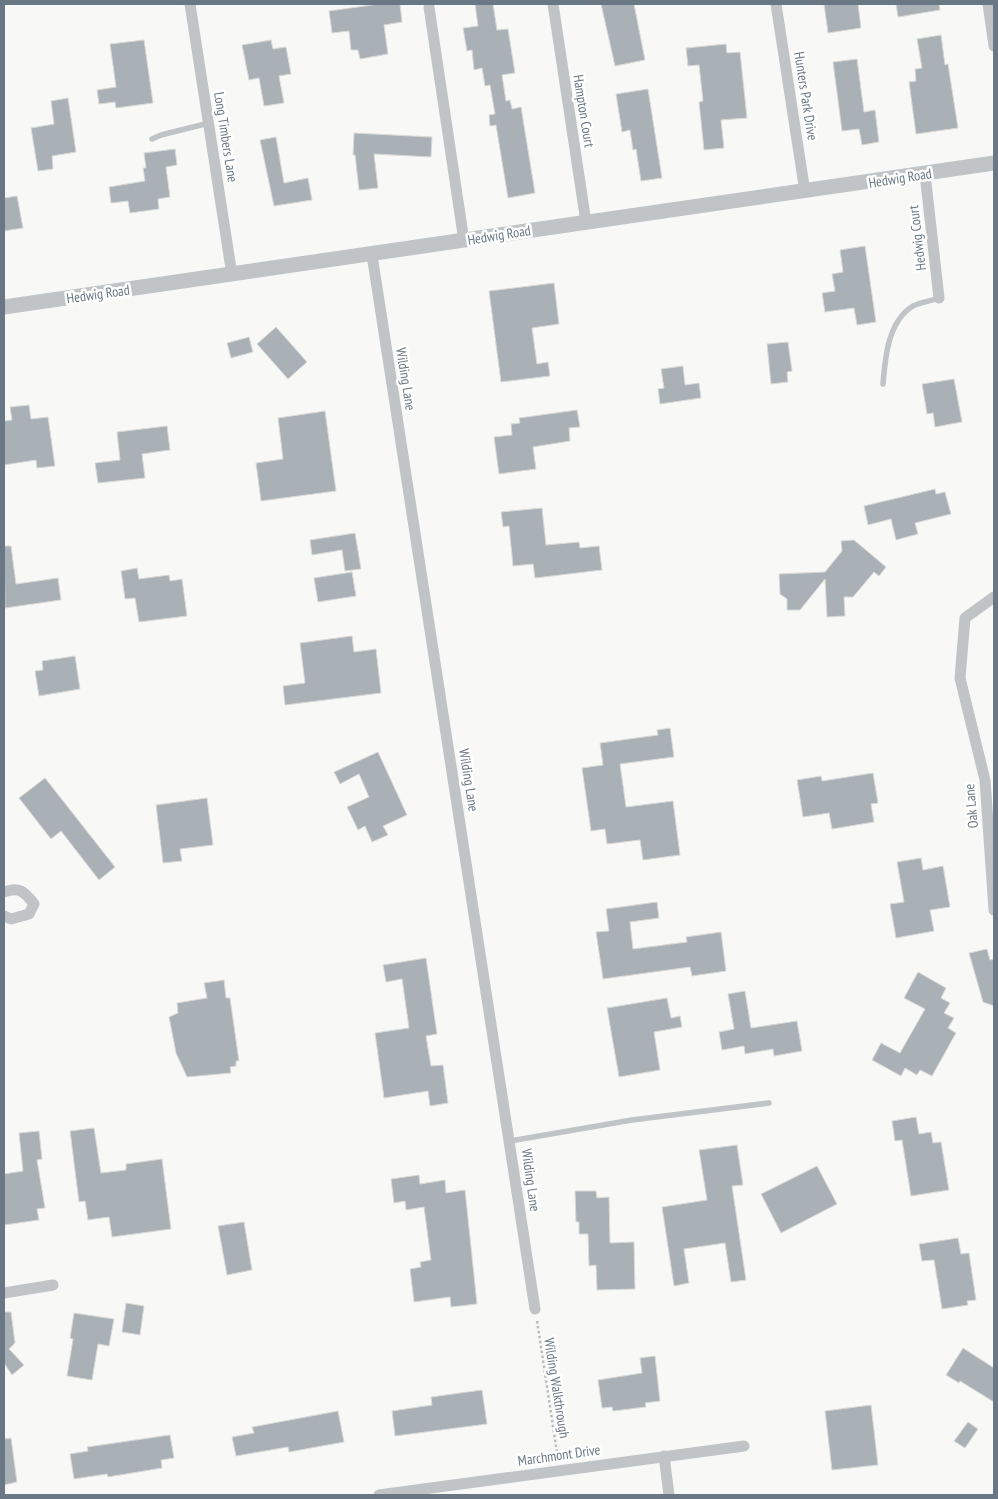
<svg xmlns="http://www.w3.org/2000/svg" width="998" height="1499" font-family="'PT Sans Narrow',sans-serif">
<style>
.building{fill:#aab1b6;stroke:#dadad8}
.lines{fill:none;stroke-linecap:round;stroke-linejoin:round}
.path{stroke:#babdbf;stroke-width:2.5;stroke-dasharray:2.5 2.5;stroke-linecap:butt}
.service{stroke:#c0c4c7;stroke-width:5.5}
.minor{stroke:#c0c4c7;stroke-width:11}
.tertiary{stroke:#c0c4c7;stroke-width:15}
.labels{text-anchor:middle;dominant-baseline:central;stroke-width:5;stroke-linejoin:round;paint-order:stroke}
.street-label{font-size:14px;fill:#6a7885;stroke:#fff}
</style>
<rect width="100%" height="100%" fill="#f8f8f6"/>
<g class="building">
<path d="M379,4H400L402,22L384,25L388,54L360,59L358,50H351L349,31L332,33L329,11Z"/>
<path d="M475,4H493L497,30L508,29L515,73L502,75L506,101L510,100L512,109L521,107L535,193L508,198L496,125L490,126L489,115L495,114L490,85L485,86L482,68L474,70L472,50L467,51L463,28L478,26Z"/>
<path d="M601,4H634L645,60L615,66Z"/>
<path d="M824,4H858L861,28L828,33Z"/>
<path d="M896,4H939L940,10L898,17Z"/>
<path d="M941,35L945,65L948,64L958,128L916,134L909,82L916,81L915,69L922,68L917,39Z"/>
<path d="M144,40L153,103L116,108L115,102L99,104L97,90L116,87L110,44Z"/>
<path d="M271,40L273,49L286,47L291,74L279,76L284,103L264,106L259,78L249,80L242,45Z"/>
<path d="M726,44L727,53L740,52L747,118L721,120L724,148L704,150L699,102L703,101L699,65L688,66L686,48Z"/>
<path d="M857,59L864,112L875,110L879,142L862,145L859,129L842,131L833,62Z"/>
<path d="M648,89L662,178L641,181L636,149L633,150L630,130L622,132L616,94Z"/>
<path d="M68,98L76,152L52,156L53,169L38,171L31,128L54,124L51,101Z"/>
<path d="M354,133L432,137L431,157L374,154L378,188L359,190L355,155H353Z"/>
<path d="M276,137L284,183L308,178L312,200L274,206L260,140Z"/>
<path d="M175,149L177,165L166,167L170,197L158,199L159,209L130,213L128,201L111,203L109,187L145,181L143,168H146L144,153Z"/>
<path d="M17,196L23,228L4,231V198Z"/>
<path d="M865,246L876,322L857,325L854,308L825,312L822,293L835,291L832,274L843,272L840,250Z"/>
<path d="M554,283L559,324L532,328L537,364L548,362L550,376L501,382L489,291Z"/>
<path d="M276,327L307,362L288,379L257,344Z"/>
<path d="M249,337L253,352L231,358L227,343Z"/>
<path d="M788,342L792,371L787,372L788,382L771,384L767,344Z"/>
<path d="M683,366L685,385L699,383L701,398L660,404L658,389L664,388L661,369Z"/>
<path d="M954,379L962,422L935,427L933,413L927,414L922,384Z"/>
<path d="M29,405L31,419L48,417L55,466L37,468L36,460L4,465V421L12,420L10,407Z"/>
<path d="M577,410L580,427L569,428L570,441L533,447L536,469L499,474L494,437L512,435L511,424L520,423L519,418Z"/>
<path d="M325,411L336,491L261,501L256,463L283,459L278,418Z"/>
<path d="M167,426L170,450L142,454L145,478L98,483L95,463L120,460L117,432Z"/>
<path d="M935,489L936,494L945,492L951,514L915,523L918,534L896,540L891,519L868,525L864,506Z"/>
<path d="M542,508L546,545L579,542L580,548L599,546L602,570L535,578L533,564L513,566L509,526L503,527L501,512Z"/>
<path d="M355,533L361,569L345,571L342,550L312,555L310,540Z"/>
<path d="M854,540L886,567L879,576L874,572L853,597H844L845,616L827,617L825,579L800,610H787V599L780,594L779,574L825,572L842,551L841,541Z"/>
<path d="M4,546H11L16,584L58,578L61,600L5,608Z"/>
<path d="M137,568L139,579L169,575L170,581L182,579L187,616L139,622L135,598L125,599L121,571Z"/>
<path d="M352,572L356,596L318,602L314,578Z"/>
<path d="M352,636L354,652L376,649L381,693L285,705L283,686L305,683L300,643Z"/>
<path d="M75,656L80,689L39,696L35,671L43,670L42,661Z"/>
<path d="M670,728L674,757L620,764L626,807L673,801L680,855L643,860L640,840L607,844L605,829L591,831L582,768L603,765L600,743L658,735L657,730Z"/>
<path d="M378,752L407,815L383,826L388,835L372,842L365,826L358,830L347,807L369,797L359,774L340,784L334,772Z"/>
<path d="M873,773L878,803L871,804L874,822L832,829L829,813L803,817L797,780L821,776L822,781Z"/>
<path d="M45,778L115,867L99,880L61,831L51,839L19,798Z"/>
<path d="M207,798L213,845L180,849L182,861L163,863L156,805Z"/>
<path d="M921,858L923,870L943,866L950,907L930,910L934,931L896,938L890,904L904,902L897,862Z"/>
<path d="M657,902L659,918L630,922L633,949L687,942L686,937L721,932L726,971L692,976L690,967L603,979L596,932L609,931L606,909Z"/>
<path d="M987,949L990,960L994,959V1006L983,1002L969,953Z"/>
<path d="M426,958L437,1034L426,1036L431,1066L443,1065L448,1103L430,1106L428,1091L384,1098L375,1033L409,1028L402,979L386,982L383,965Z"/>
<path d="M918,972L946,988L941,998L950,1003L944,1013L954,1018L948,1028L956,1033L932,1076L920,1070L917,1075L905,1068L901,1076L872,1060L881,1043L900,1053L925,1009L904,998Z"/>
<path d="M224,980L226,998H230L239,1061H236V1066L230,1067L231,1073L187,1077L176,1053L169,1017L178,1013L177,1003L207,998L204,983Z"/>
<path d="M745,991L751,1028L797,1021L802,1051L774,1056L773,1049L745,1054L744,1046L722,1050L719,1032L734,1029L728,994Z"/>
<path d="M667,998L671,1018L680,1016L682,1027L654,1032L660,1070L619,1077L607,1008Z"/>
<path d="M916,1117L919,1134L931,1132L933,1143L941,1142L949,1190L911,1196L902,1140L895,1141L892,1121Z"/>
<path d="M94,1128L101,1173L126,1170V1164L162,1159L171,1229L112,1237L109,1217L88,1220L85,1201L79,1202L70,1131Z"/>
<path d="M39,1131L42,1159L37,1160L45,1208L37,1209L39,1220L4,1225V1174L23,1171L19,1133Z"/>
<path d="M737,1145L743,1185L732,1186L746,1280L731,1282L725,1243L684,1249L689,1283L674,1286L662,1207L707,1200L699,1150Z"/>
<path d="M817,1166L837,1204L781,1233L761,1194Z"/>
<path d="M419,1175L420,1184L445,1180L446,1193L465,1190L477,1304L451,1307L450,1297L414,1302L410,1269L421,1267L420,1262L431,1260L424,1207L406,1210L405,1201L394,1203L391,1179Z"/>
<path d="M575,1191H596L597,1198L609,1197L610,1243L634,1242L635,1289L597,1290L596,1265L589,1266L588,1234H579V1222H576Z"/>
<path d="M244,1222L252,1270L227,1275L218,1226Z"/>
<path d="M958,1238L961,1254L969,1253L976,1300L967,1301L968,1305L942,1309L934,1260L922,1261L919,1244Z"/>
<path d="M126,1303L144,1306L140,1335L122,1332Z"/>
<path d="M4,1312H11L15,1343L9,1349L24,1365L12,1375L4,1363Z"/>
<path d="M74,1313L114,1319L109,1346L98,1344L92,1380L67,1376L73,1339L70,1338Z"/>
<path d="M963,1348L994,1368V1402L960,1381L959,1383L946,1375Z"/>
<path d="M655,1356L660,1401L645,1403L646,1407L613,1411L612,1407L602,1408L598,1380L642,1373L640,1358Z"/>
<path d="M482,1390L487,1424L395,1436L392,1411L432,1405L431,1397Z"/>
<path d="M871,1405L878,1465L832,1470L825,1411Z"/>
<path d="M338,1411L344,1442L289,1452L288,1447L236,1456L232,1437L254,1433L252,1427Z"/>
<path d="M968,1422L978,1429L965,1448L954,1441Z"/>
<path d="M170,1435L174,1458L161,1460L162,1468L108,1477L107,1474L74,1479L70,1454L88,1451L87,1447Z"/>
<path d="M11,1438L17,1482L4,1485V1439Z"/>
</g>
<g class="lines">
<path class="path" d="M537,1321L558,1459"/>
<g class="service">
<path d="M152,139L161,135L209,123"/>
<path d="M883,384C885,358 888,321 913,306C921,302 931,301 939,298"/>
<path d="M510,1141L632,1120L769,1103"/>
</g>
<g class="minor">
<path d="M190,4L232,275"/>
<path d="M553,4L586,222"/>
<path d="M776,4L805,192"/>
<path d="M988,4L994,46"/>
<path d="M429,7L464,241"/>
<path d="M925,174L939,298"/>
<path d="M372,255L535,1309"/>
<path d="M994,597L965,618L960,678L985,780L994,910"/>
<path d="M4,892C19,886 25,892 34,904L29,914L11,919L4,916"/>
<path d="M4,1293L53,1285"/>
<path d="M664,1456L669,1495"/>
<path d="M379,1495L744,1446"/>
</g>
<path class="tertiary" d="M4,307L994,163"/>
</g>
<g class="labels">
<g class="street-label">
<text transform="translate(806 96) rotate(81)">Hunters Park Drive</text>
<text transform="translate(584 111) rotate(81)">Hampton Court</text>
<text transform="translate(226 137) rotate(81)">Long Timbers Lane</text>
<text transform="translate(900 178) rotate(-9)">Hedwig Road</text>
<text transform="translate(499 235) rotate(-9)">Hedwig Road</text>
<text transform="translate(917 238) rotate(-97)">Hedwig Court</text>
<text transform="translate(98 294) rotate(-8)">Hedwig Road</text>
<text transform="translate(406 379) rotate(81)">Wilding Lane</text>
<text transform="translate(469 780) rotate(81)">Wilding Lane</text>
<text transform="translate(971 806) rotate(-95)">Oak Lane</text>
<text transform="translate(531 1180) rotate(82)">Wilding Lane</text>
<text transform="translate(557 1388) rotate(81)">Wilding Walkthrough</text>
<text transform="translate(559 1455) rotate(-8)">Marchmont Drive</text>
</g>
</g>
<rect width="998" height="1499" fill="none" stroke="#6a7885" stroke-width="10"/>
</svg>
